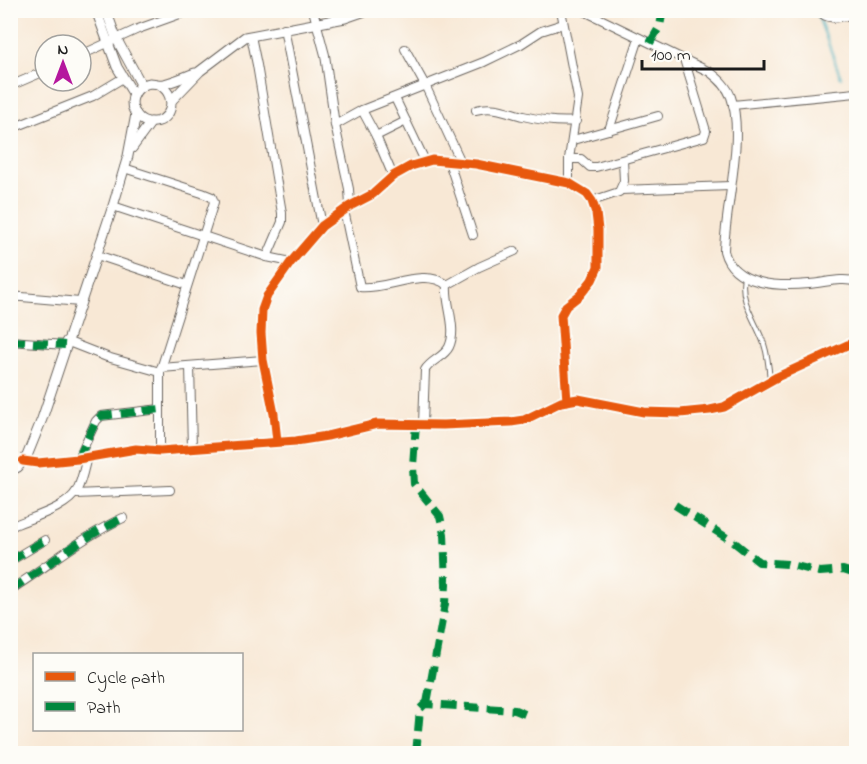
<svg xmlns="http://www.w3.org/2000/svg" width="867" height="764" font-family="'Indie Flower',sans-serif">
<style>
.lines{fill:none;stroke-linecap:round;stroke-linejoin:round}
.stream{stroke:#43b0c0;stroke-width:2}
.service-casing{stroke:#69635d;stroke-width:6}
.minor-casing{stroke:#69635d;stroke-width:10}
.tertiary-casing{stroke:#69635d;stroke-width:11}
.service{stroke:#fff;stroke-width:4}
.minor{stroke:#fff;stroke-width:8}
.tertiary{stroke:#fff;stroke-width:9}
.quiet{stroke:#00873e;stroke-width:8;stroke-dasharray:15 8;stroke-linecap:butt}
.cycleway-casing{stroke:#fdfcf7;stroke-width:13}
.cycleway{stroke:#e8590c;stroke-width:9}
</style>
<rect width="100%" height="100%" fill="#fdfcf7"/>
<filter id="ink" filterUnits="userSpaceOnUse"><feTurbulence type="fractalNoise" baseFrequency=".0167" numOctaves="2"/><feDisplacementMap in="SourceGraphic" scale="12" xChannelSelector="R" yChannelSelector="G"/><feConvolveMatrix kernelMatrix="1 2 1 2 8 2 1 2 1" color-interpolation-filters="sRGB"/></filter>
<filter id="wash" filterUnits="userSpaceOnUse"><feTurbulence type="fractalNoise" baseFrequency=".008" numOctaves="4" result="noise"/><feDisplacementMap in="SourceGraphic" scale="24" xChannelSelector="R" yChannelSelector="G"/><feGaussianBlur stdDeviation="1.35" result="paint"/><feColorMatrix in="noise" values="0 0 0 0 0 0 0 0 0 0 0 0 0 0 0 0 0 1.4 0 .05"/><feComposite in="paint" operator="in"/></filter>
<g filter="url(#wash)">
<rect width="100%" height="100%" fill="#f8e8d5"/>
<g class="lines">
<path class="stream" d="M817,13L841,78"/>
</g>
</g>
<g filter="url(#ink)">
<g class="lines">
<g class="service-casing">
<path id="service" d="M744,277C739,301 756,321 764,344C768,356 769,368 770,381"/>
</g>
<g class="minor-casing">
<g id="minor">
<path d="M313,10L325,55L335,125L349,189L350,206"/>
<path d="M561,10L578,98L569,159V183"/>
<path d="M582,10L710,72C719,79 727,86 731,97C745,136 725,208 724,251C733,286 780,287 809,284C824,283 843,277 856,282"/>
<path d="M819,10C827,23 844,16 856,14"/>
<path d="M284,28L322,226"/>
<path d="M251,36L257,65L282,213V222L267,257"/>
<path d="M405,49L426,87L461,162"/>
<path d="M81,55L138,29L191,10"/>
<path d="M10,86L45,71"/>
<path d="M395,98L425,161"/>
<path d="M733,105L856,93"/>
<path d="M362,110L376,136L406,121"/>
<path d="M476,110C493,105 507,112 523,116C540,120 558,123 576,121"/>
<path d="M335,125L362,110L484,62L521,44L541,31L563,24"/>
<path d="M10,129L93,96L123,78"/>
<path d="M609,130L639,38"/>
<path d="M376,136L393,176"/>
<path d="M573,140L658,116"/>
<path d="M569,159H581L590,167H596L704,137L706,131L684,59"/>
<path d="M449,162L473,235"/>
<path d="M124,168L202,193L212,197L214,202L160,372V451"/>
<path d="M621,190L730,186"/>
<path d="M592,201L619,192L624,181L623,160"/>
<path d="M113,206L267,257L291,262"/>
<path d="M344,210L360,287C386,290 424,267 447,285"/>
<path d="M97,255L187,285"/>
<path d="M10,296L80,302"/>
<path d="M10,341L65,345"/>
<path d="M66,341L107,357L160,372"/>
<path d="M190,366L192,448"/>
<path d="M161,368L263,360"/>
<path d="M423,424L425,370C431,360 444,357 449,347C458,328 445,304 447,285L479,267L515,251"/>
<path d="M277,441L274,414L263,360L261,333L262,310L267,296L291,262L322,226L350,206L373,194L393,176L411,166L432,160L476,164L569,183L587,194L592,201L596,213L598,230V267L592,280L580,295L566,306L561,315L567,401"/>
<path d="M78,459L96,421L101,416L160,409"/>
<path d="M23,461L38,463L78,459L136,449L160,451L296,441L327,436L377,424L443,425L511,422L524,420L561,402L578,399L644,412L680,413L710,410L724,407L777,377L856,341"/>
<path d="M75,494L170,490"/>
<path d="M10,527C29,518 67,509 77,490C82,480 84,468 87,457"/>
<path d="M10,561L45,540"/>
<path d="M10,590C48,566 82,537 123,518"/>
</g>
</g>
<g class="tertiary-casing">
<g id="tertiary">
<path d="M96,10L117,67L134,95"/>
<path d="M106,10L116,38L142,86"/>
<path d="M160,85C179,97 172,125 148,122C142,121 137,117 134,111C128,99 137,85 150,83C155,83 159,85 164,84C175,81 184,77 195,73"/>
<path d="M172,100L200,71L245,37L345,18L368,10"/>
<path d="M132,148L151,122"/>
<path d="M10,471L18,467L27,456L42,419L113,206L128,156L136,114"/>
</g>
</g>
<use href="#service" class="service"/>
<use href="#minor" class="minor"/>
<use href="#tertiary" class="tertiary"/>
<g class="quiet">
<path d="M650,43L660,26L663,10"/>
<path d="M10,341L65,345"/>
<path d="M416,424L413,466L414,484L440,516L444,534L446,584L445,604L427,703"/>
<path d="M78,459L96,421L101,416L160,409"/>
<path d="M675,505L735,543L759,562L787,564L820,572L843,570L856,574"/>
<path d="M10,561L45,540"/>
<path d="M10,590C48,566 82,537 123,518"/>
<path d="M416,754L420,709L425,704L515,710L525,714"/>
</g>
<g class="cycleway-casing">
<g id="cycleway">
<path d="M277,441L274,414L263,360L261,333L262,310L267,296L291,262L322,226L350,206L373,194L393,176L411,166L432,160L476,164L569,183L587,194L592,201L596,213L598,230V267L592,280L580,295L566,306L561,315L567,401"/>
<path d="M23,461L38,463L78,459L136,449L160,451L296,441L327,436L377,424L443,425L511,422L524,420L561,402L578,399L644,412L680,413L710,410L724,407L777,377L856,341"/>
</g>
</g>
<use href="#cycleway" class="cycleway"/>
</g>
</g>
<rect width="867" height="764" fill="none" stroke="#fdfcf7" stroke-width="36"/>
<rect x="33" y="653" width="210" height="78" fill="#fdfcf7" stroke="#a3a29f" stroke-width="1.5"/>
<rect x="45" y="672" width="30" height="9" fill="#e8590c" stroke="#a3a29f" stroke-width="1.5"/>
<text x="87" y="683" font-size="18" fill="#1c1c1c">Cycle path</text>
<rect x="45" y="702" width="30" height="9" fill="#00873e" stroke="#a3a29f" stroke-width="1.5"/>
<text x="87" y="713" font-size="18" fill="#1c1c1c">Path</text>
<g transform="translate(63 63)"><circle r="28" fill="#fdfcf7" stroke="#a3a29f" stroke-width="1.5"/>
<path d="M0-4.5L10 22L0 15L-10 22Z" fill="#b5179e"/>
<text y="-9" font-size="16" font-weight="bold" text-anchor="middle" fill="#1c1c1c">N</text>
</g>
<path d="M642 60v9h122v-9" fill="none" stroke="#1c1c1c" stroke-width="3"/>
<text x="651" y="60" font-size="18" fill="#1c1c1c" stroke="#fdfcf7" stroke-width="4.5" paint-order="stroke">100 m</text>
</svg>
